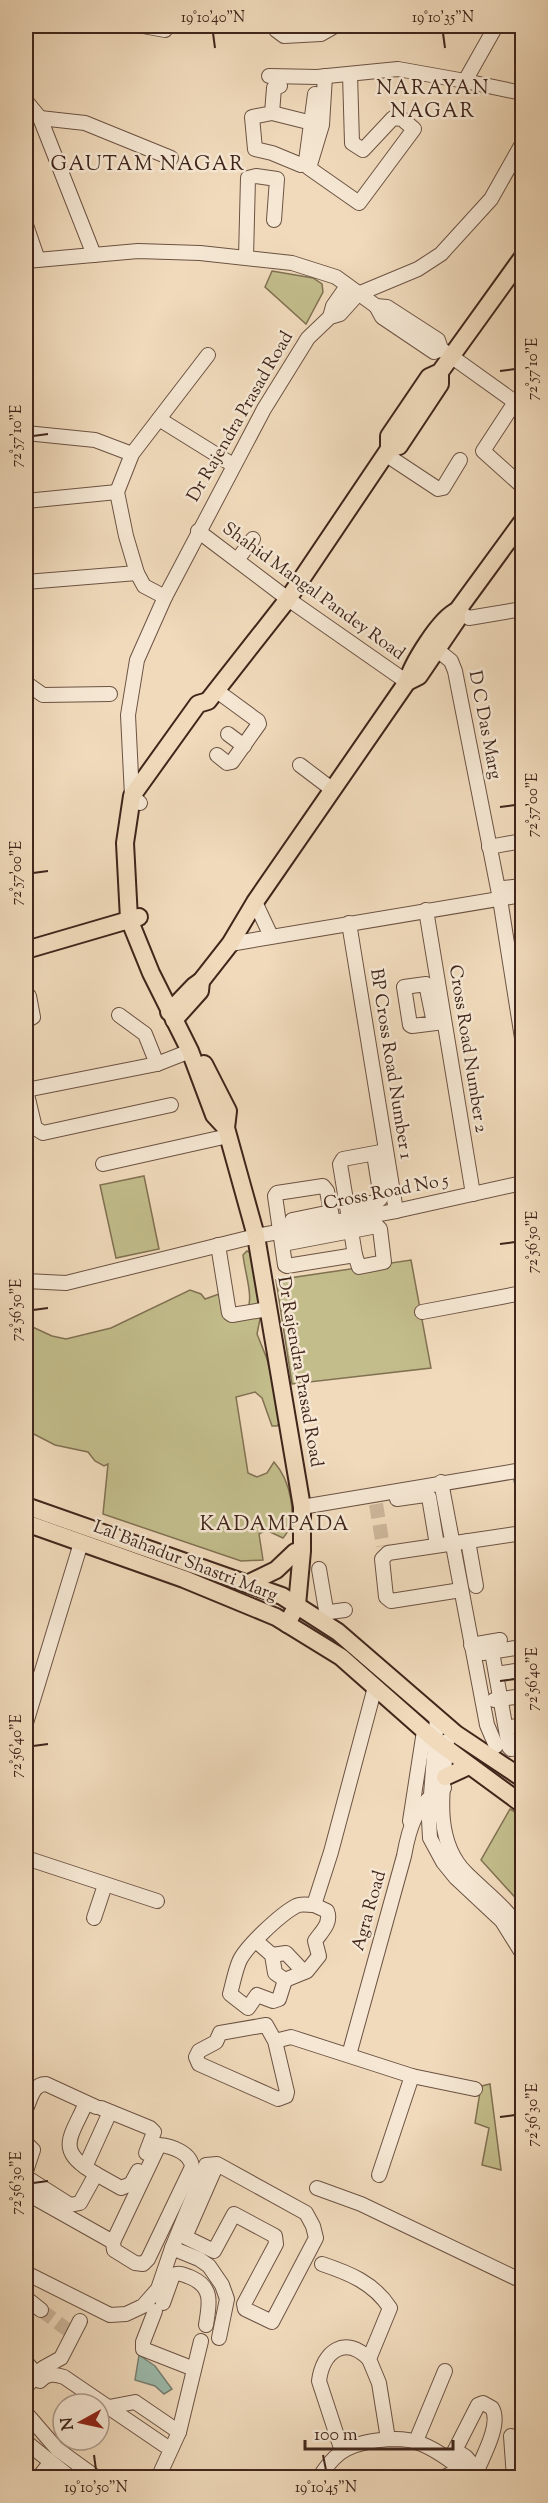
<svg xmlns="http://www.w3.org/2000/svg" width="548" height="2503" font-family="'Sorts Mill Goudy',serif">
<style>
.green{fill:#c2bd8b;stroke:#817153;stroke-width:1.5}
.water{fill:#9bbbac;stroke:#777f72;stroke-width:1.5}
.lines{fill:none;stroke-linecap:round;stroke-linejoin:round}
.stream{stroke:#777f72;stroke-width:3}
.minor-tunnel{stroke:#cdb69b;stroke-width:14;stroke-dasharray:14 7;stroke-linecap:butt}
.minor-casing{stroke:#6c5243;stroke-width:16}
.major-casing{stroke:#40251b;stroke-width:20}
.minor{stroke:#f5e7d3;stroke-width:14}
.major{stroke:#f0dabb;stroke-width:16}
.ticks{fill:none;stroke:#40251b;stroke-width:2}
.labels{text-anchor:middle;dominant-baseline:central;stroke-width:5;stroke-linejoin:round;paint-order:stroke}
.street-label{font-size:18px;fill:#40251b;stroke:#f5e7d3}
.neighbourhood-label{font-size:20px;letter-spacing:1.5px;fill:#40251b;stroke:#f5e7d3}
.neatline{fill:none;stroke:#40251b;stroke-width:2}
.ticks-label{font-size:15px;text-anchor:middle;fill:#40251b}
</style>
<rect width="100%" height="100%" fill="#f0dabb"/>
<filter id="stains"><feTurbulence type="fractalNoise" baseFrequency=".00333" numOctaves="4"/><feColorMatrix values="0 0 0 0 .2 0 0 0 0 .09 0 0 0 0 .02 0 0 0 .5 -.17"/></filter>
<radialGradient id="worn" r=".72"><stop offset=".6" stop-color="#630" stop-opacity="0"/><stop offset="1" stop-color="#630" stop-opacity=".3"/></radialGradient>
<g class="green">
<path d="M272,271L313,278L322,284L323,292L306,324L265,287Z"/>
<path d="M144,1176L159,1249L116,1258L100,1185Z"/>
<path d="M247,1251L252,1253L261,1314L257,1334L267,1359L282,1420L277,1426H272L262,1398L255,1392L236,1397L248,1473L257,1477L267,1473L274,1462C290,1480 300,1519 283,1538L266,1530L259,1534L263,1560L241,1561L103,1514L108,1464L104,1466L95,1461L88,1452L55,1445L26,1430V1324L52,1336L66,1339L111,1328L190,1290L201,1294L205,1299L219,1294L222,1312L232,1316L247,1314C254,1296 245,1274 243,1255Z"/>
<path d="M411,1260L431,1368L292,1384L276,1280Z"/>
<path d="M510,1809L522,1816V1905L481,1860Z"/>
<path d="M490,2084L501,2170L482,2165L489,2128L475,2123L481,2086Z"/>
</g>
<path class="water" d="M139,2355L155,2366L172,2389L164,2394L155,2386L135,2380Z"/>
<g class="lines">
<path class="stream" d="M514,1477L522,1514"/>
<g class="minor-tunnel">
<path d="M376,1504L383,1546"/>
<path d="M41,2310L69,2331"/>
</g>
<g class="minor-casing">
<g id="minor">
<path d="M143,26L165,30L168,26"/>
<path d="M274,26L276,30L284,36L321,34L335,26"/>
<path d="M269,76L317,77L398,69L465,81L496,26"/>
<path d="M325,76L322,125L309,168L359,203L414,129L402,119L393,118L363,150L352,143L350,74"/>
<path d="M465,81L522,93"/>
<path d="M280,86L274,88L272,113L252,117L255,149L272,153L301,165L306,161L315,94"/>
<path d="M26,101L40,118L94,255"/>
<path d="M272,113L312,123"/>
<path d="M40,118L85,123L171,158"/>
<path d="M26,225L38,260"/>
<path d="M246,257L248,178L256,176L277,179L274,220"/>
<path d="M26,261L138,251L200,253L292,263L336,277L376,306L387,307L438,340L441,349L522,407"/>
<path d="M376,306L382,317L434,352L441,349"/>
<path d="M330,317L333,306L347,286"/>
<path d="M515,402L483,451L522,486"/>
<path d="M159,419L233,465"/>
<path d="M26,433L95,440L132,454"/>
<path d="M385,454L438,489L443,488L460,460"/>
<path d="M26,501L117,492"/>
<path d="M198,531L288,599L407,682"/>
<path d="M237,560L253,539"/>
<path d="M26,582L137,573"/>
<path d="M165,597L144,586L137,573L126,536L117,492L132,454L208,355"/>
<path d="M457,611L469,618L522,609"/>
<path d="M430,644L451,661L455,671L500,899L522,1038"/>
<path d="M26,683L43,695L110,694"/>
<path d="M217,691L258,721L259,724L232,762L227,763L217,755"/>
<path d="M228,734L244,746"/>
<path d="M300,765L333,790"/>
<path d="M140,803L132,796L128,715L137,660L165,597L264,409L308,338L330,317L340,314L358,294L418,269L441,254L491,199L522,144"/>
<path d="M489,847L522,841"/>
<path d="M504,888L522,886"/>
<path d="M255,902L271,936"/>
<path d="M426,910L473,1194"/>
<path d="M349,923L396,1211"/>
<path d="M230,944L522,895"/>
<path d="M26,994L29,996L33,1017L26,1021"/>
<path d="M119,1015L145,1034L157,1064"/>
<path d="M434,1023L426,984L404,987L410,1025L412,1026L444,1022"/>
<path d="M26,1090L35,1128L43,1133L171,1105"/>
<path d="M26,1090L157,1064L190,1051"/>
<path d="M103,1164L228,1136"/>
<path d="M348,1207L377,1202L381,1198L374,1154"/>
<path d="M292,1220L331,1212"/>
<path d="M283,1244L377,1226L380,1229L384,1262L359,1267L355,1255L287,1266L285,1265L275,1196L277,1193L323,1186L327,1191L333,1222"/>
<path d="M218,1245L229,1313L232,1315L268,1309"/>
<path d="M355,1255L340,1164L343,1159L386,1151"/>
<path d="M26,1281L66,1283L256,1236L396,1211L522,1183"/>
<path d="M422,1312L522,1293"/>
<path d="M441,1482L487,1725L496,1746"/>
<path d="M397,1499L425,1495L429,1497L436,1539"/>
<path d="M302,1507L522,1470"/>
<path d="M468,1541L476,1586"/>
<path d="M319,1569L326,1610L330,1612L345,1610"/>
<path d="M461,1590L391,1601L386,1597L382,1559L388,1553L516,1534"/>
<path d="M471,1645L500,1640"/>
<path d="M492,1652L509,1747L511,1749L522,1747"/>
<path d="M483,1653L522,1647"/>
<path d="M496,1674L522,1670"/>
<path d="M494,1700L522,1696"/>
<path d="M437,1718L429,1820L430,1838L443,1862L456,1878L502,1921L522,1953"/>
<path d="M26,1723L81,1543"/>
<path d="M506,1728L522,1725"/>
<path d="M447,1741C443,1785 432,1839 466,1873C486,1893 508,1908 522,1933"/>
<path d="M410,1821L424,1731"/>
<path d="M26,1858L157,1901"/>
<path d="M94,1918L105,1885"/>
<path d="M256,1941L272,1955L275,1973L285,1980L279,1999L273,2001L257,1995L248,2008L230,1994C233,1983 235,1972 239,1962C245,1947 281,1914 296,1906C301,1903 308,1905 314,1905L331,1852L375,1687"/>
<path d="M272,1955L286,1953L304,1972"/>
<path d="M285,1980L307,1971L319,1956L315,1941C321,1932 332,1923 327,1911L314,1905"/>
<path d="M275,2041L266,2025L220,2033L216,2042L199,2051L196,2057L199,2064L278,2099L286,2096L287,2092L275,2041L291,2037L412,2076L475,2089"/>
<path d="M349,2055L404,1856C409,1828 416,1802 444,1788"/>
<path d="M86,2103C70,2139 55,2150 96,2174"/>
<path d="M101,2108L150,2128L154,2132L146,2153"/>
<path d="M26,2109C31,2098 33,2084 46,2084L96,2107"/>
<path d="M85,2167L110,2112"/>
<path d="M26,2171L33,2150L27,2144"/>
<path d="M379,2175L412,2076"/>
<path d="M26,2177L70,2205L80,2203L96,2174L121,2188L131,2184L138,2171"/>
<path d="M317,2188L361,2204L522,2281"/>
<path d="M26,2193L113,2242L114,2250L135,2263L143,2264L148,2259L192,2167C191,2153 172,2146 159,2145L113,2242"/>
<path d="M172,2248L199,2259L209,2266L222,2285L227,2299L219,2338"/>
<path d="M322,2264C349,2273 374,2283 390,2308L369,2359L379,2383L388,2439"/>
<path d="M26,2273L110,2315L126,2314L143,2306L158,2289L172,2248L206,2165L217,2164L306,2213L313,2226L316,2238L272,2322L245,2309L244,2304L276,2244L275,2236L234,2214L214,2251L185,2237L217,2164"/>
<path d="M26,2298L41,2310"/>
<path d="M163,2303L173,2275C180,2272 185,2275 192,2278C214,2288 209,2305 206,2325"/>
<path d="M155,2311L143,2342V2349L194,2369"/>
<path d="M26,2362L37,2375"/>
<path d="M40,2381C47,2373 55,2374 64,2377L164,2445"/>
<path d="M26,2387L43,2368L61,2358L80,2321"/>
<path d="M109,2407L135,2402L179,2432"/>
<path d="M26,2413L57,2449L97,2478"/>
<path d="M511,2436L514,2478"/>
<path d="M416,2441L445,2371"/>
<path d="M26,2442L71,2478"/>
<path d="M455,2450L466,2457L477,2470"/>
<path d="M342,2451L319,2381C323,2351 345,2335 369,2359"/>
<path d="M450,2460L478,2405L483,2403L492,2408C502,2425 481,2459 475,2476"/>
<path d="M38,2478L50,2463"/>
<path d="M158,2478L179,2432L201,2341"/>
<path d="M319,2478C325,2468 331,2460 340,2453C356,2441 398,2435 416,2442C433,2447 450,2460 464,2471"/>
<path d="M442,2478L457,2471L467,2472"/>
</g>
</g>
<g class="major-casing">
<g id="major">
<path d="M389,449L399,446L440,384V372"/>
<path d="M457,611V620L419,676L407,682C412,664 440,618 457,611Z"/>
<path d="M457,611L522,522"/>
<path d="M26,950L139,917"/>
<path d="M201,981L230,944L255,902L407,682"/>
<path d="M169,1012L194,986L201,981L200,991L174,1020"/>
<path d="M204,1064L228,1111L226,1128L256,1236L302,1507V1551L297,1605L287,1624"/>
<path d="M226,1128L214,1115L190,1051L151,973L129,919L125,843L132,796L198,704L208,701L288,599L389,449V436L429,377L440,372L522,258"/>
<path d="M26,1506L282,1596L338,1632L456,1734L522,1778"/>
<path d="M26,1523L184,1579L276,1617L341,1657L435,1740L522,1804"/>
<path d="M249,1583L276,1570L295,1552"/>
<path d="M445,1777L469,1766"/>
</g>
</g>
<use href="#minor" class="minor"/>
<use href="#major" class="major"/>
</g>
<path class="ticks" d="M213,33L215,48M443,33L445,48M500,371L515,369M33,436L48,434M500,807L515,805M33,873L48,871M500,1244L515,1242M33,1310L48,1308M500,1681L515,1679M33,1746L48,1744M500,2117L515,2115M33,2183L48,2181M94,2455L96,2470M323,2455L326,2470"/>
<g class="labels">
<g class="street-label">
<text transform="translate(241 417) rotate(-60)">Dr Rajendra Prasad Road</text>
<text transform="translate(313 592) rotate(36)">Shahid Mangal Pandey Road</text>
<text transform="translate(484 725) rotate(79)">D C Das Marg</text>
<text transform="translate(467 1049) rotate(81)">Cross Road Number 2</text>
<text transform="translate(390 1064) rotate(81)">BP Cross Road Number 1</text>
<text transform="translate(386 1193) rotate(-11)">Cross Road No 5</text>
<text transform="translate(299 1372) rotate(80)">Dr Rajendra Prasad Road</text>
<text transform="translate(185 1562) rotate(21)">Lal Bahadur Shastri Marg</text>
<text transform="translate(370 1911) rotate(-74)">Agra Road</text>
</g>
<g class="neighbourhood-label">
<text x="433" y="89">NARAYAN<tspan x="433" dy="23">NAGAR</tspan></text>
<text x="148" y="165">GAUTAM NAGAR</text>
<text x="275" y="1525">KADAMPADA</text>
</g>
</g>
<rect width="548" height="2503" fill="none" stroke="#f0dabb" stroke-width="66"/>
<g transform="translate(81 2422) rotate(262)"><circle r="28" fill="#f5e7d3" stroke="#ad9989" stroke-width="1.5"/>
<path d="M0-4.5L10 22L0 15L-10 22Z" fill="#8f2418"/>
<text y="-9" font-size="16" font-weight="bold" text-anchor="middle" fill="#40251b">N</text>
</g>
<path d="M305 2440v9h148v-9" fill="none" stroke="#40251b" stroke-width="3"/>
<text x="314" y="2440" font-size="18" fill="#40251b" stroke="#f5e7d3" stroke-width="4.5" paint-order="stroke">100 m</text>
<rect x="33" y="33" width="482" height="2437" class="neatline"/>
<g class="ticks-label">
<text x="213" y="22">19°10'40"N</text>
<text x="443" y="22">19°10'35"N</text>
<text transform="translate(532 369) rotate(-90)" y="5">72°57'10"E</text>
<text transform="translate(16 436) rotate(-90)" y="5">72°57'10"E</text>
<text transform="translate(532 805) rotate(-90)" y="5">72°57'00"E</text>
<text transform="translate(16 873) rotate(-90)" y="5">72°57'00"E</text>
<text transform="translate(532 1242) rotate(-90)" y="5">72°56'50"E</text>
<text transform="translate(16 1310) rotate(-90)" y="5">72°56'50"E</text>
<text transform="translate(532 1679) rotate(-90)" y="5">72°56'40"E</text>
<text transform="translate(16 1746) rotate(-90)" y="5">72°56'40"E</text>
<text transform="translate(532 2115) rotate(-90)" y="5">72°56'30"E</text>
<text transform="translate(16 2183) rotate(-90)" y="5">72°56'30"E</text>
<text x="96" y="2492">19°10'50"N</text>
<text x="326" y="2492">19°10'45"N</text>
</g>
<rect width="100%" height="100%" filter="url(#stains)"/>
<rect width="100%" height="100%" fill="url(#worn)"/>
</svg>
